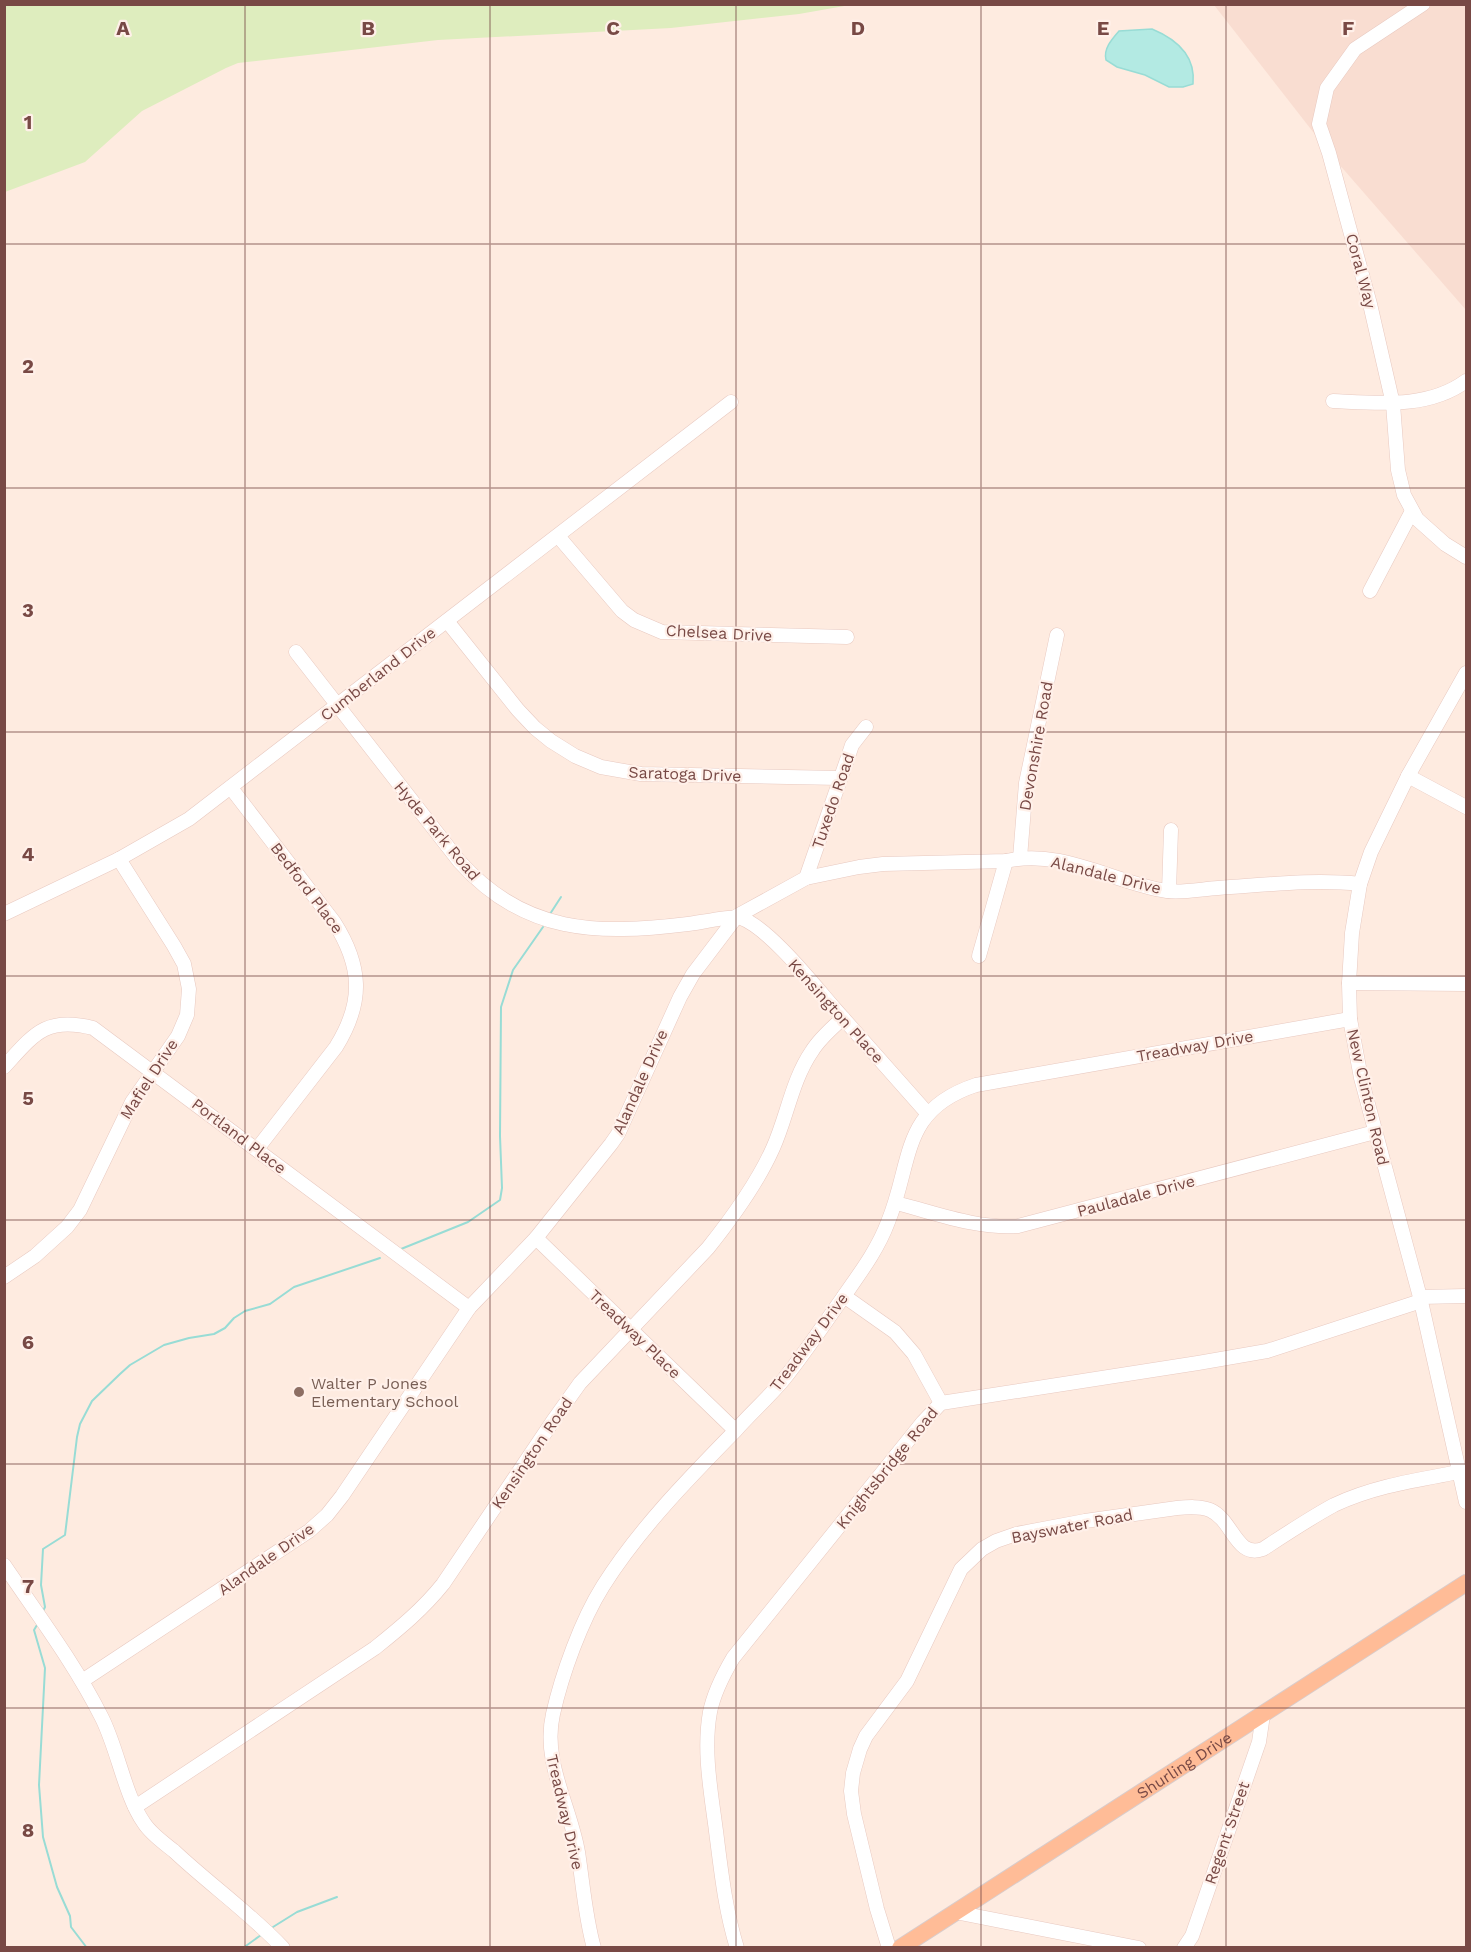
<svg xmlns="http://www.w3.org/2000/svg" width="1471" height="1952" font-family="'Work Sans',sans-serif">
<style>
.residential{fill:#f9ddd1}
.green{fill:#deedbe}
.water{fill:#b3eae3;stroke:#98dcd5;stroke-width:1.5}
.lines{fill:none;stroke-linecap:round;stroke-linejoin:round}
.stream{stroke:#98dcd5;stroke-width:2}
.minor-casing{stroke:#e8c9c0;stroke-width:15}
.major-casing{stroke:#d9cccb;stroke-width:18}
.minor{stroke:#fff;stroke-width:14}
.major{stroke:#ffbc97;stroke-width:16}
.grid{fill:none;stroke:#784945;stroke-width:1.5;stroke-opacity:0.55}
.education-dot{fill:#8d6e63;stroke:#fff0e9;stroke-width:2}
.labels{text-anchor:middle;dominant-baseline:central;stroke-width:4.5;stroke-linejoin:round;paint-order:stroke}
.street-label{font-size:16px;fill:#784945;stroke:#fff0e9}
.education-label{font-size:16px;fill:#785e54;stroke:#fff0e9;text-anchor:start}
.grid-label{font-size:20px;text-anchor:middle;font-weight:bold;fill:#784945;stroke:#fff0e9;stroke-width:4.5;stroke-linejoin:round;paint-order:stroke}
</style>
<rect width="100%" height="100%" fill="#feebe0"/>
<path class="residential" d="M1214,5H1466V310L1331,155Z"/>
<path class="green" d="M5,4H850V5L799,14L671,28L438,40L238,63L226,68L142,111L85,162L5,192Z"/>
<path class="water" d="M1152,29C1176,39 1196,55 1193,84L1183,87H1169L1145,75L1117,67L1106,60C1103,49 1112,39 1119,31Z"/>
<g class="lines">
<g class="stream">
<path d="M4,6L8,4"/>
<path d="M550,914L561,897"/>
<path d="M401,1249L468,1222L500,1200L502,1188L500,1136L501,1007L513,970L543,927"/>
<path d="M43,1611L45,1607L41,1585L43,1549L65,1535L77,1437L80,1424L92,1401L120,1374L130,1365L164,1345L189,1338L214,1334L225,1328L234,1318L245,1311L270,1304L294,1287L380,1258"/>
<path d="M37,1625L34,1630L45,1668L39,1785L43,1837L57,1887L70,1916L71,1927L87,1948"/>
<path d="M273,1927L297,1912L337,1897"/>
<path d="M243,1948L261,1935"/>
</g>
<g class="minor-casing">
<g id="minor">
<path d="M1423,4L1355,49L1327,88L1319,124L1329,153L1370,304L1393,404L1398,470L1404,495L1417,519L1445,544L1466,557"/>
<path d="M1333,401C1378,403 1428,409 1466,381"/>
<path d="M558,536L622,611L634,620L662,632L847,637"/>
<path d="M1370,591L1412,511"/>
<path d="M447,621L518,710L535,728L551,741L575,756L601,767L641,774L840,778"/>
<path d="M296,652L459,861C524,934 597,935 688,924C698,923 735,915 741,918C769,928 814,985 835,1009C866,1044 897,1079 928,1114"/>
<path d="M1466,673L1408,776L1371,852L1360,884L1352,933L1349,983L1350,1019L1361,1078L1420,1297L1466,1502"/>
<path d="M1408,776L1466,807"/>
<path d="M231,788L334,922C362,966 364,1002 336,1047L257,1149"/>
<path d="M1020,858L1026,783L1057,635"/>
<path d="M806,878L848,757L852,745L866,727"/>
<path d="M1169,891L1171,830"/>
<path d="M4,914L119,859L189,819L731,402"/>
<path d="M979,956L1006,861"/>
<path d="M1349,983L1466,984"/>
<path d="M4,1067C34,1034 46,1016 93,1028L469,1308"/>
<path d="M896,1203C936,1213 976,1229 1018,1226L1375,1132"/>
<path d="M536,1238L735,1430"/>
<path d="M4,1277L35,1256L67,1227L80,1210L132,1102L178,1036L187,1015L189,989L184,964L174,946L119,859"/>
<path d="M844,1296L895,1332L914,1354L941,1403"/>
<path d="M1420,1297L1466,1296"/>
<path d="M4,1565C38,1615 75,1664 102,1718C118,1750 125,1796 144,1823C151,1834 164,1843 174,1851C209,1884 249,1912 283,1948"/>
<path d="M82,1681L309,1531L327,1515L342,1496L469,1308L536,1238L611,1144L618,1134L680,997L693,974L737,916L806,878L859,867L883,864L1006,861C1062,848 1114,883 1167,891C1183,893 1202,889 1218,888C1265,885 1313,879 1360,884"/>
<path d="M135,1807L375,1648C400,1628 423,1609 443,1584L555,1418L580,1383L708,1248C732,1218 757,1184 773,1148C787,1117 792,1080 812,1051C820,1038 832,1028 843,1018"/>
<path d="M955,1912L1139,1948"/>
<path d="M594,1948C585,1916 583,1884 578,1852C570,1805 542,1762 553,1714C562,1674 581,1621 603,1586C639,1529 688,1479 735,1431C751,1413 769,1397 784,1379C805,1353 824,1324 844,1296C860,1273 878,1249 888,1222C913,1161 900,1110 976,1085L1350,1019"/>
<path d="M737,1948C725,1909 721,1870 716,1831C711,1792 703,1751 710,1712C714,1692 723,1675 733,1658L923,1422L941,1403L1198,1363L1267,1351L1421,1301"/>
<path d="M889,1948L877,1909L854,1814L851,1791L853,1773L860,1749L866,1736L907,1681L961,1569L982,1549L996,1541L1016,1534L1085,1521L1177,1508C1188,1507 1200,1506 1210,1510C1233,1520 1236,1559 1263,1549C1286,1534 1310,1518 1334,1505C1374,1486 1417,1480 1459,1472"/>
<path d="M1184,1948L1192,1936L1259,1742L1263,1715"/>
</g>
</g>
<g class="major-casing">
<g id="major">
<path id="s1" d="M900,1948L1466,1583"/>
</g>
</g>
<use href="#minor" class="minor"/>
<use href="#major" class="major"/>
</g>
<path class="grid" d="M245,4V1948M490,4V1948M736,4V1948M981,4V1948M1226,4V1948M4,244H1466M4,488H1466M4,732H1466M4,976H1466M4,1220H1466M4,1464H1466M4,1708H1466"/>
<circle class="education-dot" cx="299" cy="1392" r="6"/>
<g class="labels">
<g class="street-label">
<text transform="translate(1361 271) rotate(75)">Coral Way</text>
<text transform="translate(719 633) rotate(3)">Chelsea Drive</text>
<text transform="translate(378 674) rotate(-38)">Cumberland Drive</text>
<text transform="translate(1036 746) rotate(-80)">Devonshire Road</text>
<text transform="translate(685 774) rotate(2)">Saratoga Drive</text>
<text transform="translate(833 801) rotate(-71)">Tuxedo Road</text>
<text transform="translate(437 831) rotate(50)">Hyde Park Road</text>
<text transform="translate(1106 875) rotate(14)">Alandale Drive</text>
<text transform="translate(307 888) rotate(53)">Bedford Place</text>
<text transform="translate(836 1011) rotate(48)">Kensington Place</text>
<text transform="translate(1195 1046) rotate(-10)">Treadway Drive</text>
<text transform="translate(149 1079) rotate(-57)">Mafiel Drive</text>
<text transform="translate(640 1082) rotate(-66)">Alandale Drive</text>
<text transform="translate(1368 1097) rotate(77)">New Clinton Road</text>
<text transform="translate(239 1136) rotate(37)">Portland Place</text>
<text transform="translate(1136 1196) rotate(-15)">Pauladale Drive</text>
<text transform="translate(635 1334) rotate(44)">Treadway Place</text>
<text transform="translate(809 1342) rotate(-53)">Treadway Drive</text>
<text transform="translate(532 1453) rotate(-56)">Kensington Road</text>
<text transform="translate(887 1468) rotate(-51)">Knightsbridge Road</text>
<text transform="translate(1072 1526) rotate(-11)">Bayswater Road</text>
<text transform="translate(266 1559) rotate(-35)">Alandale Drive</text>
<text stroke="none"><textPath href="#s1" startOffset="338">Shurling Drive</textPath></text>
<text transform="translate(565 1812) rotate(77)">Treadway Drive</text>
<text transform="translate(1227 1833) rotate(-71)">Regent Street</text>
</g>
<g class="education-label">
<text x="311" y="1383">Walter P Jones<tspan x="311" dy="18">Elementary School</tspan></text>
</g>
</g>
<g class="grid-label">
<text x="123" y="35">A</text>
<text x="368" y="35">B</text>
<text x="613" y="35">C</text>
<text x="858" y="35">D</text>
<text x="1103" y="35">E</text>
<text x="1348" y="35">F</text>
<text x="28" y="129">1</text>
<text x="28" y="373">2</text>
<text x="28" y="617">3</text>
<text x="28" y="861">4</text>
<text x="28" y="1105">5</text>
<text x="28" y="1349">6</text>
<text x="28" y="1593">7</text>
<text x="28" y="1837">8</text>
</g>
<rect width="1471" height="1952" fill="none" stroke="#784945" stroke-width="12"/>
</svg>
